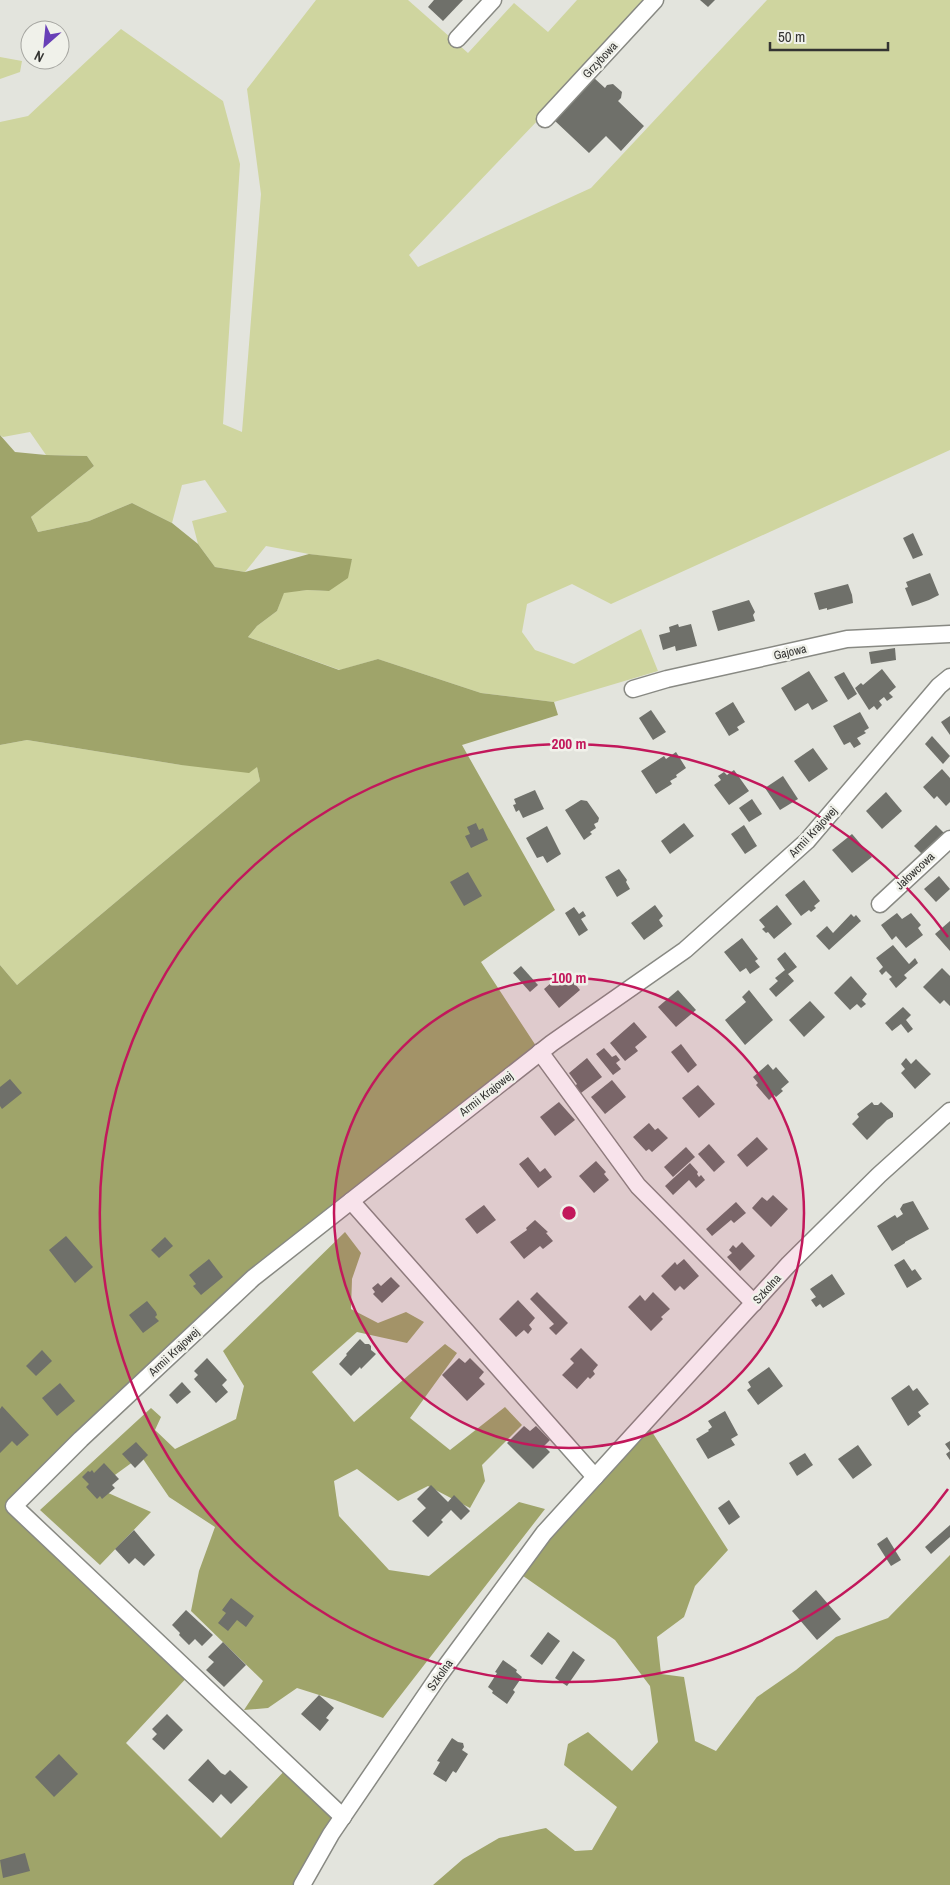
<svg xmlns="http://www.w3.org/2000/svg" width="950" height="1885" font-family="'Archivo Narrow',sans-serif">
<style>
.green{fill:#cfd59f}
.forest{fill:#9fa46a}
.building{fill:#6f706a}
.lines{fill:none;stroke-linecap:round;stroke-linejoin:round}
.street-casing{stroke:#888983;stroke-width:19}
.street{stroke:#fff;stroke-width:16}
.ring{fill:none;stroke:#c2185b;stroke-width:2.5}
.labels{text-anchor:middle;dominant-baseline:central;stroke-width:5;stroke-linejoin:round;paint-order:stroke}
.street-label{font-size:12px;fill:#343432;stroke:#f0f1ea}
.centre{fill:#c2185b;stroke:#f0f1ea;stroke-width:2.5}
.ring-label{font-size:15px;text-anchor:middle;font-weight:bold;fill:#c2185b;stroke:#f0f1ea;stroke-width:5;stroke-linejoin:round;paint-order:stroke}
</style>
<rect width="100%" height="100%" fill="#e3e4dd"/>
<g class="green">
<path d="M316,0H408L468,53L514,3L548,32L577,0H646L540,118L409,255L418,267L591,188L767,0H950V450L611,604L572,584L527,604L522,632L535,650L574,664L641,629L658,671L554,702L481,693L378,659L340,670L248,637L257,626L277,611L284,592L307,590L329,591L352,560L309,554L266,546L245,572L215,567L198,544L192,521L227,512L205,480L182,485L172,523L132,503L89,521L38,532L31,517L94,466L87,456L46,455L30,432L3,437L0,435V122L28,116L121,29L223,101L240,164L223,424L242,432L261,194L247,89Z"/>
<path d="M0,57L22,61L20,72L0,79Z"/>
<path d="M27,740L181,765L257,767L260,781L17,985L0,965V745Z"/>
</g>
<g class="forest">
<path d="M0,435L15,452L46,455L87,456L94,466L31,517L38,532L89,521L132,503L172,523L198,544L215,567L245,572L309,554L352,559L348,578L329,591L307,590L284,593L277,611L257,626L248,637L339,670L378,659L481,693L554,702L558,715L462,745L555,910L481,962L540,1052L253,1278L14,1506L191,1673L126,1743L221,1838L289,1766L343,1817L303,1885H0V965L17,985L260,781L257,767L249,773L181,765L27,740L0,745Z"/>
<path d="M345,1232L361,1253L352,1279L351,1309L378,1323L406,1312L424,1322L407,1343L357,1332L312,1372L354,1422L445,1344L457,1353L410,1418L450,1450L505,1407L522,1425L482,1465L485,1481L470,1508L428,1486L398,1501L357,1469L334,1481L339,1516L389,1570L429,1576L519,1502L545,1509L383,1718L335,1700L297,1688L268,1708L244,1710L263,1681L191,1611L199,1571L215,1527L169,1497L141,1456L97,1488L151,1512L100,1565L40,1510L151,1408L161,1417L155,1430L175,1449L236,1419L244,1386L223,1351Z"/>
<path d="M645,1421L728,1550L695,1586L684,1617L657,1637L661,1674L684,1677L695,1741L716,1751L757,1697L796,1670L836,1637L888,1618L950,1555V1885H433L463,1859L499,1838L546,1828L575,1851L592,1850L617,1807L564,1765L568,1744L588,1732L632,1771L658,1742L650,1686L615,1640L516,1571Z"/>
</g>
<g class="building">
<path d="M434,0H463L443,21L428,7Z"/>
<path d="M700,0H715L708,7Z"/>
<path d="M594,78L605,88L607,85L613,84L622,92L621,98L618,101L644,126L621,151L606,136L589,153L554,120Z"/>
<path d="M913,533L923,555L913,559L903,538Z"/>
<path d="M930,573L939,595L929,600L912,606L905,588L908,587L906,582Z"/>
<path d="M848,584L852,595L853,603L827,610V608L819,610L814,593Z"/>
<path d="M749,600L755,612L753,615L755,621L718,631L712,611Z"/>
<path d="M678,624L679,627L691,624L697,646L676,651L675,646L663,650L659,635L670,632L669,627Z"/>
<path d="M895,648L896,660L871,664L869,652Z"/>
<path d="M882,669L896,687L889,693L893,697L887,701L884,697L879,701L882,705L877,710L874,706L869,710L855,688L861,683L863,685Z"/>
<path d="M809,671L828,701L812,710L808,703L795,711L781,688Z"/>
<path d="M844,672L857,694L848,700L834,677Z"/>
<path d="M733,702L745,722L737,727L739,730L729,736L715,713Z"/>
<path d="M651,710L666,732L653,740L639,718Z"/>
<path d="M860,712L869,728L864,731L866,733L857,738L861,744L854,748L850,742L844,745L833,726Z"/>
<path d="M950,716V735L941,722Z"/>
<path d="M932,736L950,756L943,764L925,744Z"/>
<path d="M813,748L828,769L809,782L794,761Z"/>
<path d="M676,752L686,768L676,775L677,777L670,781L672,784L656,794L641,771L664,756L666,759Z"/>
<path d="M942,769L950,778V802L946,806L937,796L934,799L923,787Z"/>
<path d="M734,770L749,791L729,805L714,785L721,780L718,776L724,772L727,775Z"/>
<path d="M783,776L798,799L780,810L765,788Z"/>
<path d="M535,790L544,809L523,818L519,810L516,812L513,805L516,804L514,799Z"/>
<path d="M886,792L902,811L882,829L866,811Z"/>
<path d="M752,799L762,814L749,822L739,808Z"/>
<path d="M581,800L587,801L599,818L598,822L594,824L596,828L590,832L592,834L584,840L565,810Z"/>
<path d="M476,823L479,830L483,828L488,840L471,848L465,836L470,834L467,827Z"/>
<path d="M684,823L694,836L670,854L661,841Z"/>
<path d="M744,825L757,846L745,854L731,834Z"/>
<path d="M936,825L944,833L922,854L914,846Z"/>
<path d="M547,826L561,854L547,863L543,856L537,858L526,838Z"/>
<path d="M852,834L872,857L852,873L832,850Z"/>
<path d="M619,869L627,880L626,882L630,889L617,897L605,877Z"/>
<path d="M468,872L482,896L464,906L450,882Z"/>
<path d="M939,876L950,889L936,902L924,889Z"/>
<path d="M804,880L820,901L814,906L816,908L811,912L809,910L801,916L785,895Z"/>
<path d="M655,905L663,916L659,920L663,926L644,940L631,923Z"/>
<path d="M777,905L792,924L774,939L768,932L766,933L762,929L765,927L759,920Z"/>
<path d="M574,907L579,914L583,911L586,916L581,919L588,930L579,936L565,913Z"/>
<path d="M897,913L902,919L911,913L921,925L918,928L923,935L906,948L896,936L892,940L881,925Z"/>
<path d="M851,914L854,917L856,915L861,921L829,950L816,936L827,926L833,933Z"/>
<path d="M950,921V951L935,934Z"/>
<path d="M742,938L758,959L755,961L760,967L750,974L746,968L740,972L724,952Z"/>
<path d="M893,945L909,964L915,958L918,963L904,975L907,978L896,988L889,979L892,977L886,971L882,975L879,971L883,967L876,958Z"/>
<path d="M785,952L797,967L788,974L794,981L776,997L769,989L778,981L775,978L785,970L777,959Z"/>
<path d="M521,966L538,985L530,992L513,973Z"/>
<path d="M942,968L950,976V1006L944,1000L940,1004L923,987Z"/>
<path d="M567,974L580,990L559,1008L544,989L551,983L553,985Z"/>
<path d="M851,976L867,994L862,1000L866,1004L861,1008L857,1004L850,1010L834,993Z"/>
<path d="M678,990L696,1010L676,1027L658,1007Z"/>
<path d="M749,990L773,1020L745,1045L725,1020L746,1002L742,997Z"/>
<path d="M810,1001L825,1017L804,1037L789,1020Z"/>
<path d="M903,1007L911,1015L906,1020L913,1029L908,1033L901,1024L892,1031L885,1023Z"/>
<path d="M634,1022L647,1037L635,1047L638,1051L625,1061L610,1043Z"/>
<path d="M681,1044L697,1065L688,1073L671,1052Z"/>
<path d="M604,1048L612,1057L616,1055L620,1060L616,1063L621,1069L613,1075L596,1054Z"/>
<path d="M587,1058L602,1077L581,1093L575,1086L577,1084L569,1073Z"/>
<path d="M906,1058L911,1064L916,1059L931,1074L915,1089L901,1073L905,1069L901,1064Z"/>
<path d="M768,1064L773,1070L776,1067L789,1082L781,1089L783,1091L776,1097L774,1095L769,1100L756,1085L758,1083L753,1077Z"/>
<path d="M10,1079L22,1093L2,1109L0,1106V1087Z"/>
<path d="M612,1080L626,1097L605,1114L591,1097Z"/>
<path d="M698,1085L715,1104L699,1118L682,1098Z"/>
<path d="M559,1102L575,1120L555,1136L540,1117Z"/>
<path d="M872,1102L874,1105H878L881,1102L893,1113V1117L887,1120L867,1140L852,1124L859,1117L857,1114Z"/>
<path d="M649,1123L655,1130L658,1128L668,1138L652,1152L649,1149L646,1151L633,1137Z"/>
<path d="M757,1137L768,1149L747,1167L737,1155Z"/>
<path d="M709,1144L725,1162L714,1172L698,1154Z"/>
<path d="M686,1147L695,1157L673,1177L664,1167Z"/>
<path d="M528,1157L540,1172L545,1168L552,1177L538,1188L519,1164Z"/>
<path d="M596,1161L606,1172L604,1174L609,1180L594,1193L579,1176Z"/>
<path d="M690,1163L698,1172L697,1174L699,1177L701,1175L705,1180L696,1188L689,1180L673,1195L665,1186Z"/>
<path d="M773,1195L788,1209L771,1227L752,1208L762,1197L767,1201Z"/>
<path d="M913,1201L929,1229L905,1242V1243L892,1251L877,1226L895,1215L897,1218L903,1214L900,1209L903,1204Z"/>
<path d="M736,1202L746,1213L734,1223L731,1220L712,1236L706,1229Z"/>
<path d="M484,1205L496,1220L477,1234L465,1219Z"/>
<path d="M535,1220L548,1232L546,1233L553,1241L543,1249L540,1246L524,1259L510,1242L527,1230L526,1228Z"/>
<path d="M66,1236L93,1267L75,1283L49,1250Z"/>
<path d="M165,1237L173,1246L159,1258L151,1250Z"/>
<path d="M742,1242L755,1256L740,1271L727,1257L732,1253L729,1250L733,1245L736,1248Z"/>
<path d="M209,1259L223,1277L201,1295L193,1286L196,1284L189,1275Z"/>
<path d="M684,1259L699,1276L684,1290L680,1286L675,1291L661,1276L675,1262L677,1265Z"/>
<path d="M904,1259L912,1271L915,1269L922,1279L907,1288L894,1265Z"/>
<path d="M832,1274L845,1294L823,1308L820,1304L816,1307L811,1300L816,1297L810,1289Z"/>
<path d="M391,1277L400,1286L382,1303L373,1294L375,1292L372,1288L378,1283L381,1286Z"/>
<path d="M537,1292L568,1323L556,1335L549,1328L554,1324L530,1299Z"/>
<path d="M653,1292L670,1309L661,1317L663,1319L651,1331L628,1307L640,1295L645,1301Z"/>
<path d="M518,1300L535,1318L529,1325L532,1329L528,1334L524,1330L516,1337L499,1319Z"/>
<path d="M147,1301L156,1312L157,1315L155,1317L159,1321L143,1333L129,1315Z"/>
<path d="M360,1339L365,1344H369L371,1346V1350L376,1354L361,1369L360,1367L351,1376L339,1364L347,1355L346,1354Z"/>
<path d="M581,1348L598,1365L593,1371L595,1374L590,1379L588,1377L577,1389L562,1375L574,1363L570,1359Z"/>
<path d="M42,1350L52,1361L36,1376L26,1366Z"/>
<path d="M207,1358L227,1380L222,1385L228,1392L216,1403L194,1379L198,1375L194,1371Z"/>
<path d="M459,1358L465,1363L470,1358L484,1372L479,1378L485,1384L467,1401L442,1375Z"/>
<path d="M769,1367L783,1386L758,1405L747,1390L751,1387L748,1382Z"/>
<path d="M182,1382L191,1392L177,1404L169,1395Z"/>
<path d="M60,1383L75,1401L57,1416L42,1398Z"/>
<path d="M909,1385L913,1391L917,1388L929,1404L918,1412L921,1416L908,1426L891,1398Z"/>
<path d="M2,1406L29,1435L17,1446L12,1441L0,1453V1409Z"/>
<path d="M725,1411L738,1435L731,1439L735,1445L708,1459L696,1439L709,1431L708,1430L712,1427L708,1421Z"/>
<path d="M524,1426L530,1431L536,1426L550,1440L544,1446L550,1452L533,1469L507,1443Z"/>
<path d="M950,1441V1460L946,1454L950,1451L945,1444Z"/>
<path d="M136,1442L148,1455L135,1468L122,1454Z"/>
<path d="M858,1445L872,1465L853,1479L838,1459Z"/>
<path d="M805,1453L813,1465L797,1476L789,1463Z"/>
<path d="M104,1463L119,1479L112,1485L115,1488L102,1499L100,1496L97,1499L86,1487L89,1484L82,1477L88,1471L90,1472L92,1470L94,1473Z"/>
<path d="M431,1485L448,1502L454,1495L470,1511L461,1520L451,1510L441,1520L443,1522L428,1537L412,1521L426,1508L417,1499Z"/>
<path d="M729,1500L740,1517L729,1525L718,1508Z"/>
<path d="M950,1525V1537L931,1554L925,1547Z"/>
<path d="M134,1530L155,1555L144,1566L135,1558L129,1564L115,1549Z"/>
<path d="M887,1537L901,1560L891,1566L877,1544Z"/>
<path d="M816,1590L841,1619L817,1640L792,1611Z"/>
<path d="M231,1598L254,1616L246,1627L237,1620L228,1631L218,1623L226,1613L222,1610Z"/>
<path d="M186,1610L213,1635L202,1646L195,1639L189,1645L179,1635L180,1633L172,1625Z"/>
<path d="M548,1632L560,1641L542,1665L530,1656Z"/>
<path d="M223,1642L246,1665L224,1687L206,1670L214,1662L208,1657Z"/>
<path d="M573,1651L585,1660L567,1686L555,1678Z"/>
<path d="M503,1660L517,1670L516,1672L522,1677L513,1690L515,1692L507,1704L492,1693L493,1691L488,1687L497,1673L495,1672Z"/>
<path d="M319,1695L334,1708L326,1718L329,1720L320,1731L301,1714Z"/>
<path d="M167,1714L183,1730L164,1750L152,1739L157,1734L152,1729Z"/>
<path d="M452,1738L458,1742L463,1743L464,1747L462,1750L468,1754L456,1773L453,1771L446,1782L433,1774L440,1762L437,1761Z"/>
<path d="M59,1754L78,1774L54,1797L35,1777Z"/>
<path d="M208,1759L221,1773L225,1775L230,1770L248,1787L231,1804L221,1794L213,1803L188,1780Z"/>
<path d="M25,1853L30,1871L3,1878L0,1860Z"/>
</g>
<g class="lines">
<g class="street-casing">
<g id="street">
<path d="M457,39L493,0"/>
<path d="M545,119L655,0"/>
<path d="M633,689L667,679L847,639L950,634"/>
<path d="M880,904L950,839"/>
<path d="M540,1052L638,1186L754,1303"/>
<path d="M351,1201L595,1477"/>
<path d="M343,1817L14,1506L81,1439L253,1278L552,1043L685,950L807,841L939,686L950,677"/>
<path d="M302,1885L331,1834L438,1677L544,1533L789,1264L879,1175L950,1111"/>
</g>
</g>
<use href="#street" class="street"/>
</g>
<circle cx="569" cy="1213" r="235" fill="#c2185b" fill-opacity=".12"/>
<g class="ring">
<circle cx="569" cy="1213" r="235"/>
<path d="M948 1489A469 469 0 1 1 948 937"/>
</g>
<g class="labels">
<g class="street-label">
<text transform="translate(600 60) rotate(-47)">Grzybowa</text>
<text transform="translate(790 652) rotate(-13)">Gajowa</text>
<text transform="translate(813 832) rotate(-47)">Armii Krajowej</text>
<text transform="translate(915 871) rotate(-43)">Jałowcowa</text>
<text transform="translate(486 1094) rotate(-38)">Armii Krajowej</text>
<text transform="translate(767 1289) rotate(-48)">Szkolna</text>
<text transform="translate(174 1352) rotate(-43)">Armii Krajowej</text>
<text transform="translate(440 1675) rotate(-55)">Szkolna</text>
</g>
</g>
<circle cx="569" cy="1213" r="8" class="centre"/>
<g class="ring-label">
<text x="569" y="749">200 m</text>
<text x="569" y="983">100 m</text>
</g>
<g transform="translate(45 45) rotate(207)"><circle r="24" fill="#f0f1ea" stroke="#a5a5a0"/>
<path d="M0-4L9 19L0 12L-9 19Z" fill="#683fb7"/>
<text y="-8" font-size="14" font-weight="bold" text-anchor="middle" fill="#343432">N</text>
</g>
<path d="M770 42v8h118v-8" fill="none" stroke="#343432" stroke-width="2.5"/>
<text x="778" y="42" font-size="15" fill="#343432" stroke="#f0f1ea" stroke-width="4" paint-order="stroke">50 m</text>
</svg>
